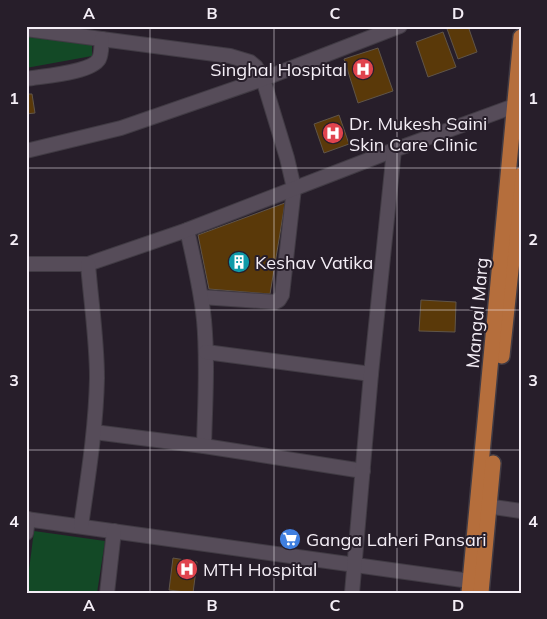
<svg xmlns="http://www.w3.org/2000/svg" width="547" height="619" font-family="Mulish,sans-serif">
<style>
.green{fill:#134926}
.building{fill:#5a3909;stroke:#605549}
.lines{fill:none;stroke-linecap:round;stroke-linejoin:round}
.minor-casing{stroke:#413b44;stroke-width:16}
.major-casing{stroke:#413b44;stroke-width:18}
.minor{stroke:#564c59;stroke-width:14}
.major{stroke:#b56e3c;stroke-width:15}
.grid{fill:none;stroke:#f4eef6;stroke-width:1;stroke-opacity:0.55}
.labels{text-anchor:middle;dominant-baseline:central;stroke-width:4;stroke-linejoin:round;paint-order:stroke}
.poi-label{font-size:18px;fill:#f4eef6;stroke:#271e2a;text-anchor:start}
.street-label{font-size:18px;fill:#f4eef6;stroke:#271e2a}
.neatline{fill:none;stroke:#f4eef6;stroke-width:2}
.grid-label{font-size:16px;text-anchor:middle;font-weight:bold;fill:#f4eef6}
</style>
<rect width="100%" height="100%" fill="#271e2a"/>
<g class="green">
<path d="M26,35L92,43V56L26,68Z"/>
<path d="M34,531L105,541L97,593H26Z"/>
</g>
<g class="building">
<path d="M446,26H468L477,52L458,59Z"/>
<path d="M443,32L456,67L428,77L416,42Z"/>
<path d="M378,48L393,91L358,103L344,59Z"/>
<path d="M26,94H32L35,113L26,114Z"/>
<path d="M339,115L349,144L324,153L314,124Z"/>
<path d="M285,203L270,294L209,289L198,235Z"/>
<path d="M421,300L456,302L455,332L419,331Z"/>
<path d="M173,558L197,562L193,593L169,590Z"/>
</g>
<g class="lines">
<g class="minor-casing">
<g id="minor">
<path d="M26,29L230,56L250,62L256,67L263,79L287,158L294,188L282,295L279,300L275,302L201,297"/>
<path d="M26,79C42,76 91,73 99,59C102,53 101,45 102,39"/>
<path d="M26,151L121,128L263,79L400,26"/>
<path d="M187,230C194,260 201,290 204,320C208,362 205,405 204,446"/>
<path d="M26,264H88L187,230L394,150"/>
<path d="M206,352L371,374"/>
<path d="M94,432L204,446L363,471"/>
<path d="M479,505L521,511"/>
<path d="M26,519L470,581"/>
<path d="M81,526C88,477 96,428 97,378C97,340 91,302 88,264"/>
<path d="M26,533L28,519"/>
<path d="M107,593L114,531"/>
<path d="M352,593L371,374L394,150L514,106"/>
</g>
</g>
<g class="major-casing">
<g id="major">
<path d="M502,356L521,175"/>
<path d="M469,593L521,37"/>
<path d="M481,593L493,463"/>
</g>
</g>
<use href="#minor" class="minor"/>
<use href="#major" class="major"/>
</g>
<path class="grid" d="M150,26V593M274,26V593M397,26V593M26,168H521M26,310H521M26,450H521"/>
<defs>
<g id="hospital-disc" transform="scale(1.125)"><circle r="9.5" fill="#e0444e" stroke="#271e2a"/><path d="M-5-5h3v3.5h4V-5h3V5h-3V1.5h-4V5h-3Z" fill="#fff"/></g>
<g id="building-disc" transform="scale(1.125)"><circle r="9.5" fill="#0f9aa8" stroke="#271e2a"/><path d="M-4-6H4V6H1V3H-1V6H-4ZM-2.5-4.3h1.7v1.8h-1.7ZM.8-4.3h1.7v1.8H.8ZM-2.5-1h1.7V.8h-1.7ZM.8-1h1.7V.8H.8Z" fill="#fff"/></g>
<g id="supermarket-disc" transform="scale(1.125)"><circle r="9.5" fill="#3f7fe0" stroke="#271e2a"/><path d="M-6-5.5h2.5l.6 2H6L4.5 2H-2.5L-4.4-4H-6ZM-1.5 3.2a1.3 1.3 0 1 0 .1 0ZM3 3.2a1.3 1.3 0 1 0 .1 0Z" fill="#fff"/></g>
</defs>
<g fill-rule="evenodd">
<use href="#hospital-disc" x="363" y="69"/>
<use href="#hospital-disc" x="333" y="133"/>
<use href="#building-disc" x="239" y="262"/>
<use href="#supermarket-disc" x="290" y="539"/>
<use href="#hospital-disc" x="187" y="569"/>
</g>
<g class="labels">
<g class="poi-label">
<text x="347" y="69" text-anchor="end">Singhal Hospital</text>
<text x="349" y="123">Dr. Mukesh Saini<tspan x="349" dy="21">Skin Care Clinic</tspan></text>
<text x="255" y="262">Keshav Vatika</text>
<text x="306" y="539">Ganga Laheri Pansari</text>
<text x="203" y="569">MTH Hospital</text>
</g>
<g class="street-label">
<text transform="translate(477 313) rotate(-85)">Mangal Marg</text>
</g>
</g>
<rect width="547" height="619" fill="none" stroke="#271e2a" stroke-width="55"/>
<rect x="28" y="28" width="492" height="564" class="neatline"/>
<g class="grid-label">
<text x="89" y="19">A</text>
<text x="212" y="19">B</text>
<text x="335" y="19">C</text>
<text x="458" y="19">D</text>
<text x="14" y="104">1</text>
<text x="533" y="104">1</text>
<text x="14" y="245">2</text>
<text x="533" y="245">2</text>
<text x="14" y="386">3</text>
<text x="533" y="386">3</text>
<text x="14" y="527">4</text>
<text x="533" y="527">4</text>
<text x="89" y="611">A</text>
<text x="212" y="611">B</text>
<text x="335" y="611">C</text>
<text x="458" y="611">D</text>
</g>
</svg>
